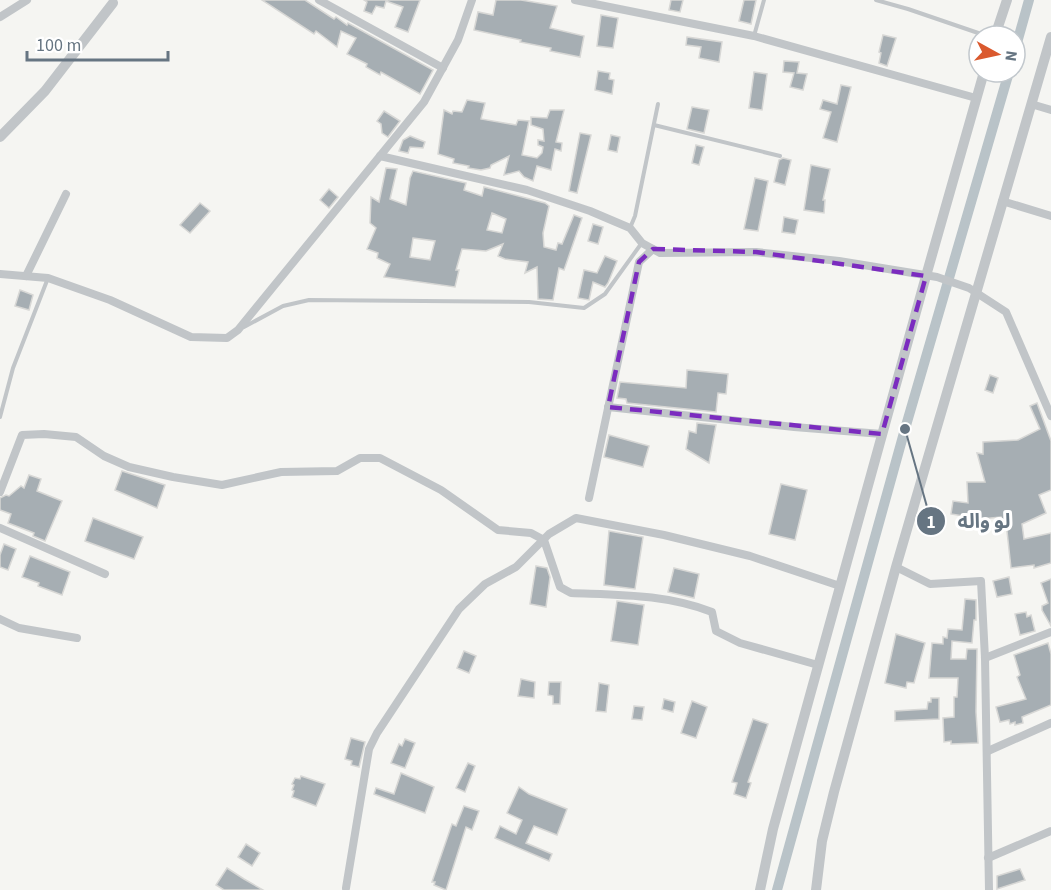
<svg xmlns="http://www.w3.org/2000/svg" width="1051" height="890" font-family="'Source Sans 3','Noto Sans Arabic',sans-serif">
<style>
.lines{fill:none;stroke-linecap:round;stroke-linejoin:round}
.canal{stroke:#b9c3c8;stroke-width:10}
.building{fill:#a6aeb3;stroke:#d7d7d5;stroke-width:1.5;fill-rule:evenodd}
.service{stroke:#c1c5c8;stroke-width:4}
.minor{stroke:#c1c5c8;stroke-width:8}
.tertiary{stroke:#c1c5c8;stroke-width:10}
.marked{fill:none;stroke:#7b2cbf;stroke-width:4.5;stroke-dasharray:12 8;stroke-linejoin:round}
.leader{fill:none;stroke:#667582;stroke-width:2}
.callout-dot{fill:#667582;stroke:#fff;stroke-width:2}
.mark-label{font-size:18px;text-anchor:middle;font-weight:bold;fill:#fff}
.callout-label{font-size:20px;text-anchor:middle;font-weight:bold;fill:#667582;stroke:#fff;stroke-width:6;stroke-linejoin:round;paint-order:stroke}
</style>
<rect width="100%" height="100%" fill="#f5f5f2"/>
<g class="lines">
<g class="canal">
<path d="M1015,50L1029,0"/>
<path d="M777,890L905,429L1009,72"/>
</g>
</g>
<g class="building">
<path d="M262,0H305L334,19L336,17L347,25L348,23L433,70L420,94L381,72L380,75L366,67L367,64L347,54L356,38L341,31L337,47L316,31L314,34Z"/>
<path d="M364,0H420L408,32L395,27L403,7L386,1L384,8L376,6L372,14L364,11L367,2Z"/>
<path d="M496,0H521L557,6L550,28L584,36L580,57L550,51L551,48L520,42L521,40L474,30L478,12L493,15Z"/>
<path d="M671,0H683L680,12L669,10Z"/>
<path d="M744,0H756L751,24L739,21Z"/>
<path d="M601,15L618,18L613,48L597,46Z"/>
<path d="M883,35L896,38L887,66L879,63L881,53L879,52Z"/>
<path d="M687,37L722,42L719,62L699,58L701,47L686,45Z"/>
<path d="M784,61L799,62L797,73L807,74L803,90L790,87L794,73L783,72Z"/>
<path d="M598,71L610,73L609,79L614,80L612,94L595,90Z"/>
<path d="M754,72L767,74L762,110L749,108Z"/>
<path d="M841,85L851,87L837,142L823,138L831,112L820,109L823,100L837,104Z"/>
<path d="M467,100L485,103L481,119L516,125L518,120L529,121L522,155L537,158L542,153L543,147L538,145V140L544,141L543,129L531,125V117L547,118L550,110H564L556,142L562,143L561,151L555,149L551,170L537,166L533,181L524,177L519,171L504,175L509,156L491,165L490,168L481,170L468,168L469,166L453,163L454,159L438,154L444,110L452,114L453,111L462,112Z"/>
<path d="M692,107L709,110L704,133L687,129Z"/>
<path d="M384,111L400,121L388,137L382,133L381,124L377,121Z"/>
<path d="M580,133L591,135L577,193L569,191Z"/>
<path d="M611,135L620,137L617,152L608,150Z"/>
<path d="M410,136L425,142L423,148L410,147L408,153L399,151L403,140Z"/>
<path d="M696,145L704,147L699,165L692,163Z"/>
<path d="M783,158L791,160L785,185L774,182L779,160Z"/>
<path d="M811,165L830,169L823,200H825L824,213L804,210Z"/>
<path d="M386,168L397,169L390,199L406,205L410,178L413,171L466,183L464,190L482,196L484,187L545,203L549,206L543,233L544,247L556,250L558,243L562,244L574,215L582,218L564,270L559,268L553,300L538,299L537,267L525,273L528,262L505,259L498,256L503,244L486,251L462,249L456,270H459L455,287L384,277L390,264L377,258L378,253L367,249L376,228L370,223L371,197L379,202ZM492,213L506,219L502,233L487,230ZM413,238L435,241L430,260L410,257Z"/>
<path d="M755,178L768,181L758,231L744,229Z"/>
<path d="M329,189L338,197L329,208L320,200Z"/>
<path d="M200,203L210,211L190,233L180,225Z"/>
<path d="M784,217L798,220L795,234L782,232Z"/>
<path d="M593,224L603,227L598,244L588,241Z"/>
<path d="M605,256L617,261L608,283L605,287L593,282L589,300L578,298L584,270L597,273Z"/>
<path d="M20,290L33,295L29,310L15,306Z"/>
<path d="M687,370L728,374L726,394L718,393L716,412L627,403L626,399L617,398L620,382L686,388Z"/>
<path d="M990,375L998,378L993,393L985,390Z"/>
<path d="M1037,403L1051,441V490L1039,495L1046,513L1022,524L1024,539L1051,533V563L1034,568V565L1011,568L1006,522L1003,523L1001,517L970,520L969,517L951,514L953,501L968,503L967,482H985L977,453L983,454V442L1018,440L1040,429L1030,406Z"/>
<path d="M697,423L716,425L709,463L686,449L689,431L696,433Z"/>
<path d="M609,435L649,446L643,467L604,457Z"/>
<path d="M122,471L165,485L157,508L115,490Z"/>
<path d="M29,475L41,479L37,491L62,501L45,541L33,536L34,533L8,523L11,514L0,510V498L6,495L9,496L21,486L24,488Z"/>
<path d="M781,484L807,490L795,540L769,534Z"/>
<path d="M93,518L143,537L134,559L85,541Z"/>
<path d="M609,531L643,537L635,589L604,585Z"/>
<path d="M4,544L16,549L8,570L0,567V555Z"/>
<path d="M30,556L70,572L62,595L38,586L39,583L22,577Z"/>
<path d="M536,566L547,568L550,577L546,607L530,604Z"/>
<path d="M674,568L699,574L694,598L668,592Z"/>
<path d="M1009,577L1012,594L997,597L993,581Z"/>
<path d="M1051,579V626L1042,610V606L1048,603L1041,583Z"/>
<path d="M965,599L976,600V620H974L972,643L952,641L951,659H966L967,649H977L976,712L978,743L951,744V741L944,742L943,718L954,717V697H957L958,678H929L932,643L943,644V637L947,638L948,629L962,630Z"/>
<path d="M617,601L644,605L638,645L611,641Z"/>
<path d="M1026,612L1027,617L1031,615L1035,631L1020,635L1015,614Z"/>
<path d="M896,634L925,643L914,683L907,682L906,688L885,683Z"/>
<path d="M1048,643L1051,654V705L1022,717L1023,723L1015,725V722L1010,724L1009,720L1000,722L996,707L1026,699L1017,677L1020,675L1014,655Z"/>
<path d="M464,651L476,656L469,673L457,668Z"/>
<path d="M521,679L535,682L534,698L518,696Z"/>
<path d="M549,682H561L560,704H553V696L548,695Z"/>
<path d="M599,683L609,685L606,712L596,711Z"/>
<path d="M931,698H939V719L895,721V711L927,709L928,702H931Z"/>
<path d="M664,699L675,702L673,712L662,709Z"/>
<path d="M692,701L707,707L696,738L681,733Z"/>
<path d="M634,706L644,707L642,720L632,719Z"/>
<path d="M753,719L768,724L748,782L751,783L746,798L734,794L737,783L732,782Z"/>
<path d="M351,738L365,742L359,767L351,765L352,761L345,759Z"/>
<path d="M405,739L415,743L405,768L391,763L399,744L402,746Z"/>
<path d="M468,763L475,766L465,792L456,788Z"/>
<path d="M401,773L434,787L425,813L374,794L376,788L394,794Z"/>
<path d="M301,776L325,784L316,806L292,797L294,791L292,790L294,785L292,784L295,778L300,779Z"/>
<path d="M519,787L529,794L567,809L557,835L534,826L526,843L552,854L549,861L495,838L500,826L516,834L522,820L507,813Z"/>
<path d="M464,806L479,811L472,830L466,827L446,890L434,885L435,882H432L452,824L456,826Z"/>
<path d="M246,844L260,853L252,866L238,857Z"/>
<path d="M227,868L244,879L263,890H224L216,885Z"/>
<path d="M1020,869L1025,880L997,889V876Z"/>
</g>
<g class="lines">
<g class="service">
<path d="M876,0L908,9L987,36"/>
<path d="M754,36L764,0"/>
<path d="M654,125L780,156"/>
<path d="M630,228L635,216L658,104"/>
<path d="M244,327L283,306L309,300L529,302L584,308L605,294L641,244"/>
<path d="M0,417L13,368L48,278"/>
</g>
<g class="minor">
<path d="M319,0L443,68"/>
<path d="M575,0L754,36L976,98"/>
<path d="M0,17L27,0"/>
<path d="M1031,104L1051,110"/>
<path d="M380,156L527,190L590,211L630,228L642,243L660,253L756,252L839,261L937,277L969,288L1006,312L1051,416"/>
<path d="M1002,201L1051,216"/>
<path d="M0,274L48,278L110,300L191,337L227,338L238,330L424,102L458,40L472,0"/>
<path d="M26,276L66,194"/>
<path d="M608,407L794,427L882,434"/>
<path d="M0,492L22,435L44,434L76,437L104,456L129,467L173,477L222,485L281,472L337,471L360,458H380L441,490L498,530L531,533L544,540L560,587L571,593C619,595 666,594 712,612L716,631L740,643L818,665"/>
<path d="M589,498L639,262L653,249"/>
<path d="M0,528L105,574"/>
<path d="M896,567L930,584L981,581L985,658L989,890"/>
<path d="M0,619L19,628L77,638"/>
<path d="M985,658L1051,632"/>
<path d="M988,751L1051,723"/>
<path d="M988,858L1051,831"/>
<path d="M346,888L369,749L377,733L459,609L485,584L516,567L549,534L576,518L664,535L750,556L840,586"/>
</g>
<g class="tertiary">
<path d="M995,36L1007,0"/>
<path d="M0,137L45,91L113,3"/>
<path d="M760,890L773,829L926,276L984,72"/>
<path d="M816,890L822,841L834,792L896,567L1051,37"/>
</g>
</g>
<path class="marked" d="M653,249L756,252L926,276L882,434L608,407L639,262Z"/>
<path class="leader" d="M905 429L931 521"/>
<g class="callout-dot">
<circle cx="905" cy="429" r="6"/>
<circle cx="931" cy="521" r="15"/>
</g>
<g class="mark-label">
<text x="931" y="528">1</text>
</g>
<g class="callout-label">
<text x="984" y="528">لو واله</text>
</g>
<g transform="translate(997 54) rotate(98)"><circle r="28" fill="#ffffff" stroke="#c2c8cd" stroke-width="1.5"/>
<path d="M0-4.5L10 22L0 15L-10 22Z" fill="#da592e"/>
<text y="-9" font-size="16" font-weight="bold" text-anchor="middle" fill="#667582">N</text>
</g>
<path d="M27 51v9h141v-9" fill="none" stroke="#667582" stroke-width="3"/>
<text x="36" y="51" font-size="18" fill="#667582" stroke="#ffffff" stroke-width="4.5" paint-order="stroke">100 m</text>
</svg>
